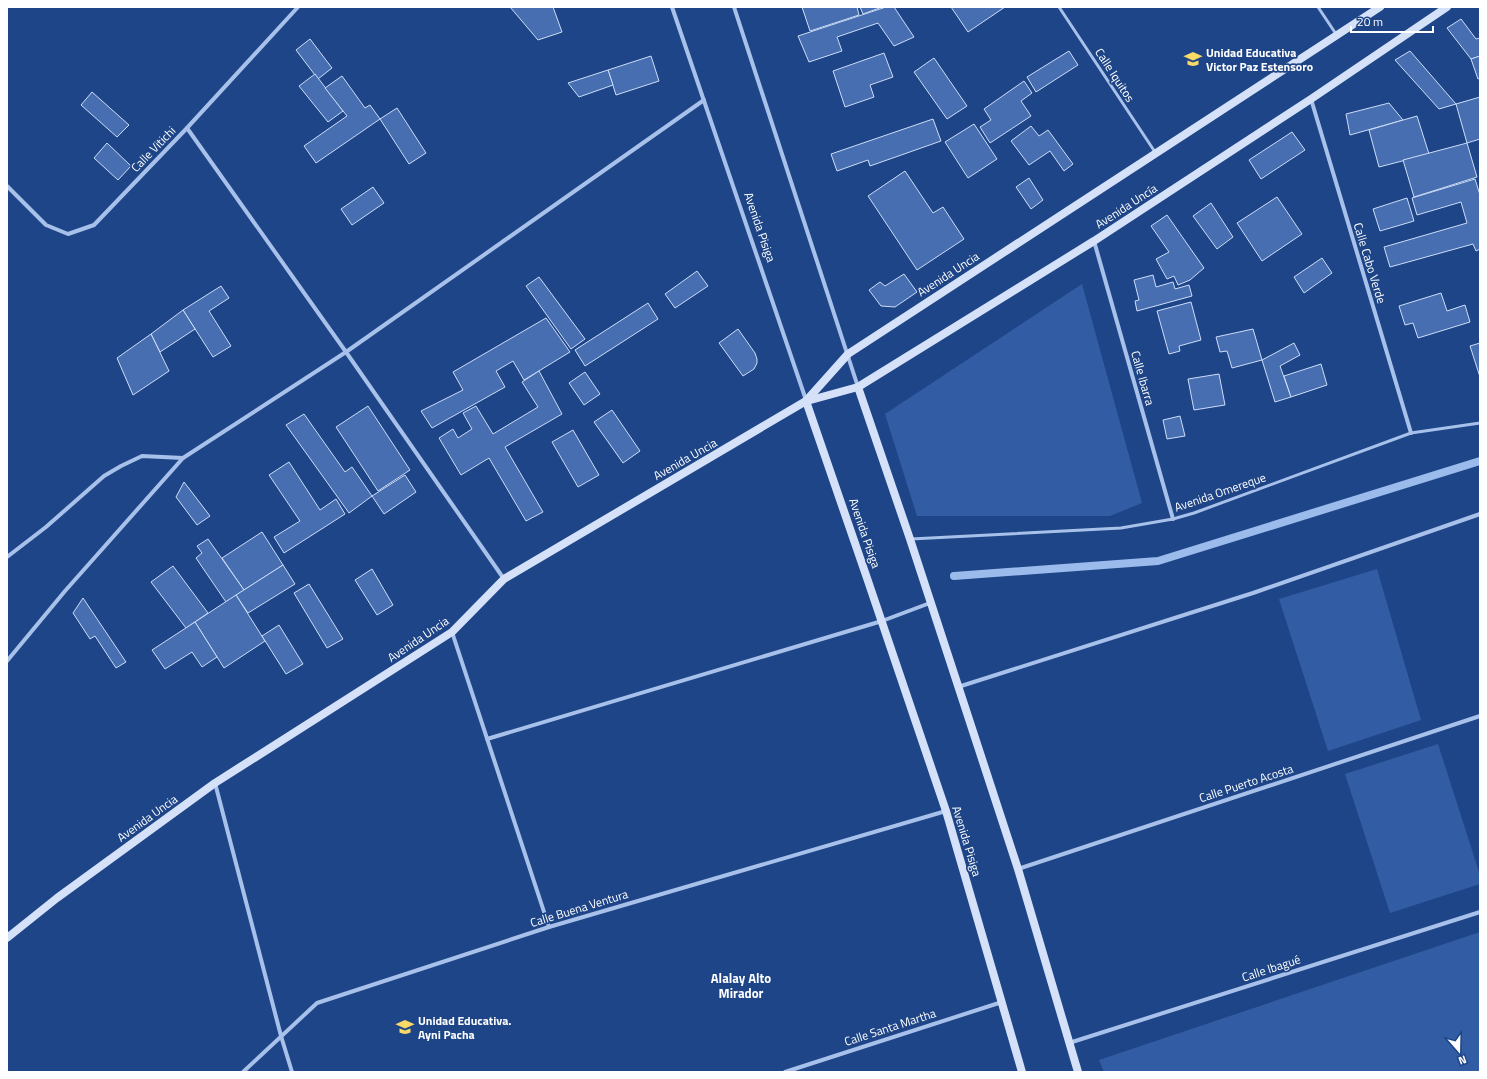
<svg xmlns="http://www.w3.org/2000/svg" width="1487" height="1079" font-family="'Titillium Web',sans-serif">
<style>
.green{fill:#325da5}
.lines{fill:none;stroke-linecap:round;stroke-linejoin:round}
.stream{stroke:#9bbbec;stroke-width:8}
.building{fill:#476eb0;stroke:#cdddf8}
.lane{stroke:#a8c1eb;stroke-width:3}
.street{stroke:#a8c1eb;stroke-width:4}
.secondary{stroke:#d4e1f8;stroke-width:8}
.labels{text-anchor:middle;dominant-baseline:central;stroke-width:3.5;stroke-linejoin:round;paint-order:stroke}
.poi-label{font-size:12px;font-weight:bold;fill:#fff;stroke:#1e4587;text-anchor:start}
.street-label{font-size:12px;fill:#fff;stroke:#1e4587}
.neighbourhood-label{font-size:13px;font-weight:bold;fill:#fff;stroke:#1e4587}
</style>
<rect width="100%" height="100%" fill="#1e4587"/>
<g class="green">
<path d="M1082,284L1142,503L1110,516H917L885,414Z"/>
<path d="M1377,569L1421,720L1328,751L1279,599Z"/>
<path d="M1438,744L1480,875V884L1390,913L1345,774Z"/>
<path d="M1480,932V1072H1104L1099,1060Z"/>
</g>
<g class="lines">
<path class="stream" d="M954,576L1158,561L1480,461"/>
</g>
<g class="building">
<path d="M510,7H553L562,32L538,40Z"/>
<path d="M802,7H857L859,15L810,31Z"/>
<path d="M860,7H882L863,14Z"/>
<path d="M886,7H894L914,37L894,46L878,23L837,37L842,51L809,62L798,36Z"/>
<path d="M951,7H1005L968,32Z"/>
<path d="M1461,19L1476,39L1480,38V56L1471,59L1447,28Z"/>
<path d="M310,39L332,68L318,79L296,50Z"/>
<path d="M1069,51L1078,65L1036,92L1027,77Z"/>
<path d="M1410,51L1456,104L1439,109L1395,60Z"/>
<path d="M884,53L893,77L870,85L874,97L845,107L833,71Z"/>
<path d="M651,56L659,81L616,95L608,70Z"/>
<path d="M1480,56V78L1478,79L1471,59Z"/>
<path d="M934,58L967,106L947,119L914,72Z"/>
<path d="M608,70L613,85L579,97L568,83Z"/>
<path d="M315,74L343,111L328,122L299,86Z"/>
<path d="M342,76L365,108L370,105L380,119L316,163L304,146L347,116L325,88Z"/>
<path d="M1024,81L1032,93L1021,101L1031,116L990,143L980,127L991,120L984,109Z"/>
<path d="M92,92L129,125L117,137L81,105Z"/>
<path d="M1480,97V139L1467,143L1456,104Z"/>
<path d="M1389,103L1403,120L1350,135L1346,114Z"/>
<path d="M397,108L426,153L409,164L380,119Z"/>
<path d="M1417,116L1429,154L1379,167L1369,130Z"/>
<path d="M933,119L941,141L870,166L868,160L837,171L831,154Z"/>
<path d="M974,124L997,159L968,178L945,142Z"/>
<path d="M1031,126L1039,136L1048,130L1073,164L1064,171L1050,151L1029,165L1011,141Z"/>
<path d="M1292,132L1305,150L1261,179L1249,160Z"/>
<path d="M107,143L131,166L118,180L94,158Z"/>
<path d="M1467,143L1477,177L1414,197L1403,160Z"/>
<path d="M905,171L933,213L943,207L964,239L917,270L868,196Z"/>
<path d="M1029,178L1043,200L1031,209L1016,187Z"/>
<path d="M1475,179L1480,195V249L1476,251L1473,244L1390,267L1384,247L1467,223L1461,202L1417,215L1412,198Z"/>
<path d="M373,187L384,203L352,225L341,209Z"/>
<path d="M1277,197L1302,234L1262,261L1237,223Z"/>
<path d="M1407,198L1414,221L1380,231L1373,209Z"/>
<path d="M1211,203L1233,237L1217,249L1193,216Z"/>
<path d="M1167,215L1204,268L1190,280L1178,285L1174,276L1167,279L1156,259L1169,252L1151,226Z"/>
<path d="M1322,258L1332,273L1304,293L1294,277Z"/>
<path d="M697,271L708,286L675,308L665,294Z"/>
<path d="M904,274L917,292L895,307L881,306L869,290L880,282L885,286Z"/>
<path d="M1153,275L1156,287L1173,282L1175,289L1189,285L1192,296L1137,311L1135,301L1139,300L1134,280Z"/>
<path d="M539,277L585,339L571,349L526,286Z"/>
<path d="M221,286L229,298L209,311L231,346L213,357L183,310Z"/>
<path d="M1441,293L1447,311L1465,305L1470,322L1418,338L1413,323L1405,325L1399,306Z"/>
<path d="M1191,302L1201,340L1179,346L1180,351L1169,354L1157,311Z"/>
<path d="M648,303L658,319L585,366L575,350Z"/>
<path d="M183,310L195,329L160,352L151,334Z"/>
<path d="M546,318L570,352L524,380L513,361L496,371L505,387L432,428L421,411L463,390L453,372Z"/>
<path d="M738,329L755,353L757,359V363L754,369L743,376L719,343Z"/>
<path d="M1253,329L1262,360L1232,368L1227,351L1220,352L1216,337Z"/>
<path d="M151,334L169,371L133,395L117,358Z"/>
<path d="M1294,343L1300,355L1280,366L1291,397L1275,402L1262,360Z"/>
<path d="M1480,343V377L1470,346Z"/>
<path d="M1321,364L1327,385L1291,397L1284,376Z"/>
<path d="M539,371L562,414L505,447L543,512L526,521L489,458L461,475L439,438L453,429L458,438L472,429L463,413L476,406L493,434L538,407L522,382Z"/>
<path d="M585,372L600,394L584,405L569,383Z"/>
<path d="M1219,374L1225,405L1194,410L1188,379Z"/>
<path d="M368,406L410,470L378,491L336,427Z"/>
<path d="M612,410L640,451L623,463L594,422Z"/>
<path d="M304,414L345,472L352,467L372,496L349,513L286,425Z"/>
<path d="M1180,416L1185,436L1167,439L1163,420Z"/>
<path d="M573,430L599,475L578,487L552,442Z"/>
<path d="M289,462L320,510L336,499L345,514L284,553L274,537L300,521L269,475Z"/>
<path d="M405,475L416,492L384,514L372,496Z"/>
<path d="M184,482L210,516L197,525L176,497Z"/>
<path d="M262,532L283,565L244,590L222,558Z"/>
<path d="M208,539L244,590L226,602L196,558L202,553L197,546Z"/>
<path d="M283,565L295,584L248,613L236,595Z"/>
<path d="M173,566L208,613L186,628L151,582Z"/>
<path d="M372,569L393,605L377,615L355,580Z"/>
<path d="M309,584L343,639L327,648L294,593Z"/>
<path d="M236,595L265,641L224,668L195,622Z"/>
<path d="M83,598L126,662L116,668L95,636L90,639L73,613Z"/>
<path d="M195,622L217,657L202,667L192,652L165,669L152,650Z"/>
<path d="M279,625L303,664L286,674L262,636Z"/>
</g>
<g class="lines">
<g class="lane">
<path d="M1059,7L1155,152"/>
<path d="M1318,7L1336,34"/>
<path d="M911,539L1121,528L1173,519L1194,513L1411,433L1480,423"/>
</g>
<g class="street">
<path d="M672,7L806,400"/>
<path d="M734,7L858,387"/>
<path d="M1311,99L1411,433"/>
<path d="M187,128L346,352L504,579"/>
<path d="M7,186L46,225L68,234L94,225L187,128L298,7"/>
<path d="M1094,241L1173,519"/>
<path d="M7,557L46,527L104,476L121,466L142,456L183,458"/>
<path d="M452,632L549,927"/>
<path d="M7,661L65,591L183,458L346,352L704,100"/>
<path d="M958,687L1253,593L1480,514"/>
<path d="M487,739L882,621L930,603"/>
<path d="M215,783L281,1036L292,1072"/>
<path d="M1018,869L1480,716"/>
<path d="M1069,1043L1480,912"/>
<path d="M243,1072L317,1003L549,927L946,811"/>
<path d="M785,1072L1002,1002"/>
</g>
<g class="secondary">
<path d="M858,387L910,539L1018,869L1078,1072"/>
<path d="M806,401L868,581L946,811L1022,1072"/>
<path d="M807,401L858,387L1094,241L1311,99L1447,7"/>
<path d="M7,938L57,898L215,783L452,632L504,579L806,401L848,354L1380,7"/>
</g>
</g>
<defs>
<g id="school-bare" transform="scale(1.38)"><path d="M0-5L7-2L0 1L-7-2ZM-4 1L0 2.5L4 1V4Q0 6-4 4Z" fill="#f9da67" stroke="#1e4587" stroke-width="2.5" paint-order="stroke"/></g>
</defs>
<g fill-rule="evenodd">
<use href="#school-bare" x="1193" y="59"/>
<use href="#school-bare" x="405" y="1027"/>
</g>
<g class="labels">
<g class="poi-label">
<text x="1206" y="52">Unidad Educativa<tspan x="1206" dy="14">Victor Paz Estensoro</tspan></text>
<text x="418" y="1020">Unidad Educativa.<tspan x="418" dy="14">Ayni Pacha</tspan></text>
</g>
<g class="street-label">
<text transform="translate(1115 75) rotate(57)">Calle Iquitos</text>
<text transform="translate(153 149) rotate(-46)">Calle Vitichi</text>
<text transform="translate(1126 206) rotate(-33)">Avenida Uncía</text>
<text transform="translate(760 227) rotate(71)">Avenida Pisiga</text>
<text transform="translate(1370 263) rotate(73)">Calle Cabo Verde</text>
<text transform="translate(948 274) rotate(-33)">Avenida Uncia</text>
<text transform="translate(1143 378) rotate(74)">Calle Ibarra</text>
<text transform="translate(685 459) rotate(-30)">Avenida Uncia</text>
<text transform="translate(1220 492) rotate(-19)">Avenida Omereque</text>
<text transform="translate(865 533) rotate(71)">Avenida Pisiga</text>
<text transform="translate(418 639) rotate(-34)">Avenida Uncia</text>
<text transform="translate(1246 783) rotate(-18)">Calle Puerto Acosta</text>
<text transform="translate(147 818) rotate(-36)">Avenida Uncia</text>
<text transform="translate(967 841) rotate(73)">Avenida Pisiga</text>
<text transform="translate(579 908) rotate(-17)">Calle Buena Ventura</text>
<text transform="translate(1271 968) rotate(-18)">Calle Ibagué</text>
<text transform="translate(890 1027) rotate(-18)">Calle Santa Martha</text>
</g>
<g class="neighbourhood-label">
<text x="741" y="978">Alalay Alto<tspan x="741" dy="15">Mirador</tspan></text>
</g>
</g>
<rect width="1487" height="1079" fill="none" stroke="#ffffff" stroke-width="16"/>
<g transform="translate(1459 1051) rotate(160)" stroke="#1e4587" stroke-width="3" paint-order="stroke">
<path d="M0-3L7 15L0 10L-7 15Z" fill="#ffffff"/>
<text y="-6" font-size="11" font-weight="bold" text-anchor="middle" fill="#ffffff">N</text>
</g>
<path d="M1351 26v6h82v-6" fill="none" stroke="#ffffff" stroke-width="2"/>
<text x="1357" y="26" font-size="12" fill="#ffffff" stroke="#1e4587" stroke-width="3" paint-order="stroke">20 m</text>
</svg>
